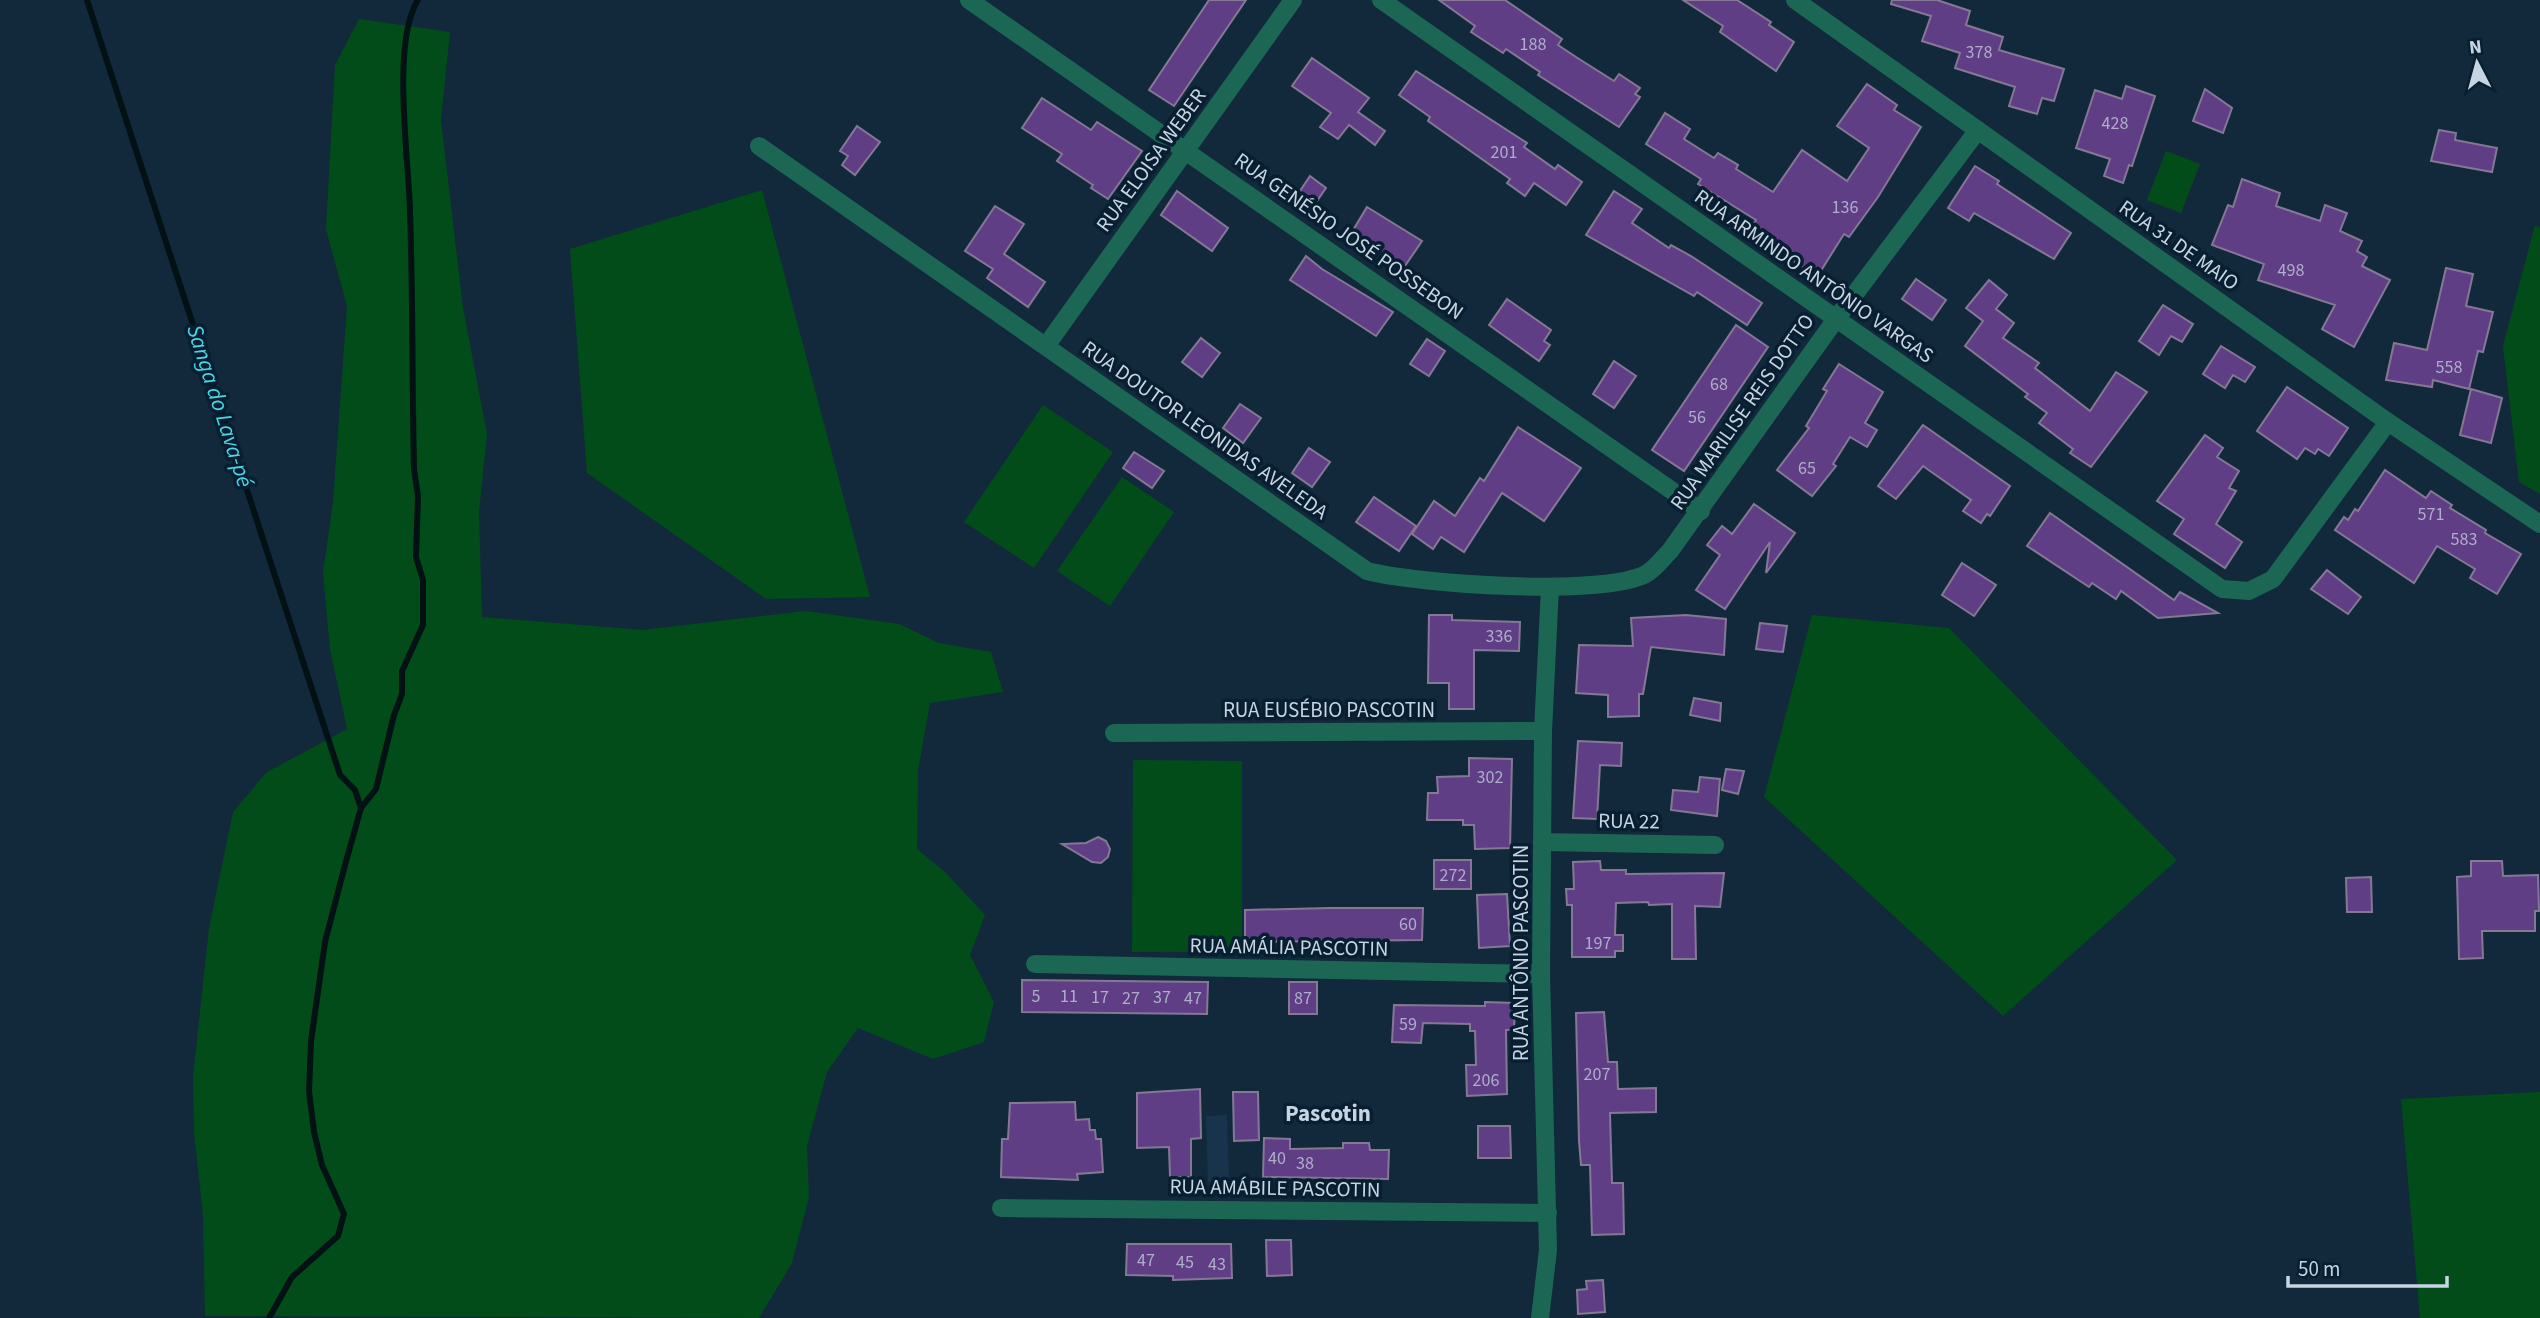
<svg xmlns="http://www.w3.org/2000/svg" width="2540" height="1318" font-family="'Source Sans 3',sans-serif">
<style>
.built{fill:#18344c}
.green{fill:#024c19}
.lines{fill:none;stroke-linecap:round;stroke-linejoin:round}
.stream{stroke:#021113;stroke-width:6}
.building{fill:#603e85;stroke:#847895;stroke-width:2}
.minor{stroke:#1b6754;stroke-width:18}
.labels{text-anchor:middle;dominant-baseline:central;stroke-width:7;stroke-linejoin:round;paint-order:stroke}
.number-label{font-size:18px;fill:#adaeca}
.street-label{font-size:21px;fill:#c7d4e1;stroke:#081f32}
.water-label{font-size:23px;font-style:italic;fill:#4cd6e4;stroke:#081f32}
.neighbourhood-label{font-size:23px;font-weight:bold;fill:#c7d4e1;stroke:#081f32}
</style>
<rect width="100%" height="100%" fill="#12293c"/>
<path class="built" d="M1227,1115L1229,1182H1208L1206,1116Z"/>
<g class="green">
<path d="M359,19L450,32L441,120L463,308L487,434L479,512L482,617L642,630L806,611L899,624L939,643L991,652L1003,692L930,703L918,771L917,849L946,873L985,915L970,955L994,1002L984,1042L933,1059L858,1028L827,1072L807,1146L809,1197L792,1263L759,1318L205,1316L203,1215L194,1133L193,1077L209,928L233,812L267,772L347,729L330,649L323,573L333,502L347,306L326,229L335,65Z"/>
<path d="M2166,151L2200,164L2181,213L2147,200Z"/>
<path d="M762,190L870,597L766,599L587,473L570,249Z"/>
<path d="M2535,225L2540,228V494L2519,482L2503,346Z"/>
<path d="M1043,405L1113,452L1034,568L964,522Z"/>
<path d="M1122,477L1174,512L1110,606L1057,571Z"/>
<path d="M1812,615L1949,628L2177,860L2003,1016L1764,797Z"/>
<path d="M1133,760L1242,761V952H1132Z"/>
<path d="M2540,1092V1318H2420L2401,1099Z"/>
</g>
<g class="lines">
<g class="stream">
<path d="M87,0L340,775L355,790L361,808"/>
<path d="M269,1318L292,1277L338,1236L344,1214L322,1165L314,1132L309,1091L311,1041L325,942L345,865L361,808L376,789L394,715L402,694V671L423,625V580L416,557L418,496L414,469C412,384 413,298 410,212C409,160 391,43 418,0"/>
</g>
</g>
<g class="building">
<path d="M1209,0H1246L1174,106L1149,90Z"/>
<path d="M1439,0H1505L1562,39L1558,45L1576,57L1614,81L1619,74L1640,88L1635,94L1640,97L1619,127L1538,75L1540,72L1506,49L1503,53L1471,32L1475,26Z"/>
<path d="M1683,0H1737L1771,22L1769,25L1794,42L1776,71L1720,32L1723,26Z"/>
<path d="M1892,0H1937L1970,11L1966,25L2003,37L1999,50L2064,69L2054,101L2042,98L2037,114L2009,106L2015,87L1955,68L1960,53L1922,41L1931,16L1891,4Z"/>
<path d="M1312,58L1369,98L1358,112L1385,131L1375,145L1349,125L1338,139L1320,127L1331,113L1292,86Z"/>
<path d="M1416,71L1527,143L1524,147L1555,169L1558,165L1582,182L1566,205L1534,183L1525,196L1507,183L1510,179L1428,121L1430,117L1399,95Z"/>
<path d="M1867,84L1897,105L1894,110L1921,127L1878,197L1849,237L1844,234L1817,277L1749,231L1756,220L1698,184L1701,179L1646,144L1665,113L1690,129L1684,139L1714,158L1718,153L1738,165L1736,169L1773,192L1802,150L1847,181L1869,148L1837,126Z"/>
<path d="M2126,86L2155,96L2132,166L2129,165L2123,183L2104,176L2110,159L2076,148L2095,90L2122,99Z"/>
<path d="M2205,89L2232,108L2223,133L2193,121Z"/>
<path d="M1042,98L1091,130L1097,122L1142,151L1108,199L1091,188L1093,185L1057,161L1062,154L1022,128Z"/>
<path d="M857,126L880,142L855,175L842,165L848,156L840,151Z"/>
<path d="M2439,130L2456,133L2455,140L2497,148L2492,172L2431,161Z"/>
<path d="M1975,166L1999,181L1997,184L2071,233L2054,259L1974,213L1969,221L1948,208Z"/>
<path d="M1310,176L1326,188L1310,211L1294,200Z"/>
<path d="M2242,179L2280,193L2276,206L2320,221L2325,205L2347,213L2340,231L2362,241L2357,251L2367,257L2362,266L2390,280L2354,347L2322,329L2335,305L2258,280L2264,264L2212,245L2228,205L2233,207Z"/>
<path d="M1177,191L1228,228L1212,251L1161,215Z"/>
<path d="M1614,191L1642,209L1632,223L1669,248L1671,245L1691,256L1762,303L1747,325L1697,292L1694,296L1586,235Z"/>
<path d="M995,206L1024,224L1004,254L1045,282L1028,307L987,278L993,269L965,251Z"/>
<path d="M1367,207L1422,241L1405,266L1352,232Z"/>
<path d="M1306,256L1322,269L1393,312L1376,336L1290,280Z"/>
<path d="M2446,268L2473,274L2466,306L2493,312L2483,352L2478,351L2469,389L2433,380L2432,387L2386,380L2394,343L2427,350Z"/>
<path d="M1916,279L1946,300L1932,320L1902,299Z"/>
<path d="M1989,280L2007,295L1996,309L2014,323L2003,338L2039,363L2035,368L2090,411L2116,372L2147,392L2091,467L2070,453L2073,449L2039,423L2047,413L2025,397L2028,394L1965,346L1983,321L1966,308Z"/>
<path d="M1507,299L1551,330L1544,341L1550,345L1539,361L1489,325Z"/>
<path d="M2163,305L2193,324L2182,342L2171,336L2159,355L2139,341Z"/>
<path d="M1736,325L1768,347L1684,471L1652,450Z"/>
<path d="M1201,338L1220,353L1202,377L1182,362Z"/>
<path d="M1427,339L1445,351L1429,376L1410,364Z"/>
<path d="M2221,346L2255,367L2245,382L2233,375L2225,388L2203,374Z"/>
<path d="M1614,361L1636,376L1614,408L1593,394Z"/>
<path d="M1839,364L1883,392L1865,423L1877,430L1867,447L1850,437L1833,464L1836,466L1812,496L1777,470L1809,428L1806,426L1827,391L1823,389Z"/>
<path d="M2287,387L2348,428L2329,456L2318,449L2315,454L2305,448L2297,459L2257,431Z"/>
<path d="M2471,389L2502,398L2491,443L2460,435Z"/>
<path d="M1240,404L1261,418L1243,443L1223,428Z"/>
<path d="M1923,425L2010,486L1990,516L1987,514L1981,523L1963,511L1971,500L1923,466L1896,499L1878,486Z"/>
<path d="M1518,427L1581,468L1544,521L1502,493L1464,552L1441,537L1433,549L1412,534L1434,501L1455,516L1480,478L1484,481Z"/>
<path d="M2205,435L2223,448L2217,457L2239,471L2229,488L2236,491L2216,524L2242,542L2225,568L2174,534L2184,519L2157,501Z"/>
<path d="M1309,448L1330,462L1312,487L1292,473Z"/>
<path d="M1134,452L1164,471L1152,488L1123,468Z"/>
<path d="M2385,470L2426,498L2431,491L2452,505L2450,508L2486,530L2485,533L2521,554L2497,594L2470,578L2475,569L2437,546L2414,583L2335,530L2344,517L2348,520L2355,509L2358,511Z"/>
<path d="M1374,497L1416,526L1399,551L1356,522Z"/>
<path d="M1754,504L1795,533L1766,573L1770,542L1725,609L1696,590L1720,555L1707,545L1722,526L1732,534Z"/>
<path d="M2050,513L2174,600L2180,592L2218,613L2158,618L2121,591L2116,599L2092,583L2089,587L2027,546Z"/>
<path d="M1962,563L1996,585L1974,616L1942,595Z"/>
<path d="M2327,570L2361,597L2348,614L2311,589Z"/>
<path d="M1429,615H1452V620L1520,622L1519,651L1474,650V709H1449V683H1428Z"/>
<path d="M1686,615L1726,619L1724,655L1651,647L1643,694H1639V716L1608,717V695L1576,693L1579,645L1633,646L1631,618Z"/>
<path d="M1760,623L1787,626L1783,652L1756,649Z"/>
<path d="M1694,698L1721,703L1720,721L1690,715Z"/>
<path d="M1578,741L1622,743L1621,766L1600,765L1597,819L1573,818Z"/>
<path d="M1469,758L1512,759L1510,848L1475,849L1474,825H1463V820H1427L1428,793H1438L1437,777L1469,776Z"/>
<path d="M1726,769L1744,771L1738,794L1722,790Z"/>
<path d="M1700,777L1720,779L1717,816L1671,810L1673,790L1698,792Z"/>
<path d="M1098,837L1106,841L1110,849L1108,857L1101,863L1092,862L1062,844L1086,843Z"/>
<rect x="1434" y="860" width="37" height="29"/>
<path d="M1600,861L1601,870H1626V874L1724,873L1720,907L1695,906L1696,959H1672V904L1649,905L1648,902L1616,903L1615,935H1623V951H1615V957H1572V905H1567L1566,889H1574L1573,862Z"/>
<path d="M2471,861H2502L2503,876L2538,875L2539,911H2535V931H2482L2483,958L2459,959L2457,877L2471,876Z"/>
<path d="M2371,877L2372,912H2347L2346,878Z"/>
<path d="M1507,894L1510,946L1479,948L1477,895Z"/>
<path d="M1329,908H1423L1422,940L1245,942V910Z"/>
<path d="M1022,980L1208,982L1207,1014L1022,1012Z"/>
<rect x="1289" y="982" width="28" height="32"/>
<path d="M1485,1002L1515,1003L1514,1030H1506L1507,1094L1467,1096L1466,1065H1476L1475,1031H1470V1024L1423,1023L1421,1043L1392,1042L1394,1005L1485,1006Z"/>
<path d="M1604,1012L1608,1062H1617L1618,1089L1656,1088V1112L1610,1113L1612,1183H1623L1624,1234L1592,1235L1590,1165H1581L1579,1141L1576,1013Z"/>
<path d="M1200,1089L1201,1138L1191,1139V1177H1170L1169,1147L1137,1148V1093Z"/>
<path d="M1233,1092H1258L1259,1140L1234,1141Z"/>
<path d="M1075,1102L1076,1120L1089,1119L1090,1130H1095L1096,1139H1101L1103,1172L1077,1174L1078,1180L1001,1177L1002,1139H1008L1010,1103Z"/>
<path d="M1478,1126H1510L1511,1158H1478Z"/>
<path d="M1264,1138L1290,1139V1149L1343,1148V1143H1369L1370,1150H1389L1388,1179L1263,1177Z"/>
<path d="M1266,1240H1291L1292,1275L1267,1276Z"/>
<path d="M1127,1244H1231L1232,1278L1173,1280V1276L1126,1275Z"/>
<path d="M1603,1280L1605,1312L1578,1314L1577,1290L1587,1289L1586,1281Z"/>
</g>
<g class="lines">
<g class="minor">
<path d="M969,0L1701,511"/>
<path d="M1381,0L2222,589L2249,591L2273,579L2388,422"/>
<path d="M1795,0L2388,422L2540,524"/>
<path d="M759,146L1367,571C1417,584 1602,597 1646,574C1655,569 1663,558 1670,551L1836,319L1978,130"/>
<path d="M1046,346L1293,0"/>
<path d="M1114,733L1543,731"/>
<path d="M1542,842L1715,845"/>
<path d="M1035,964L1541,974"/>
<path d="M1001,1208L1548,1213"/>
<path d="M1540,1318L1548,1250L1541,974L1543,731L1550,587"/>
</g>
</g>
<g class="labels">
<g class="number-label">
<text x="1533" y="44">188</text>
<text x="1979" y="52">378</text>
<text x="2115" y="123">428</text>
<text x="1504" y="152">201</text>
<text x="1845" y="207">136</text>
<text x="2291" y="270">498</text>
<text x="2449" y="367">558</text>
<text x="1719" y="384">68</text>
<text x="1697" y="417">56</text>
<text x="1807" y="468">65</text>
<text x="2431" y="514">571</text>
<text x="2464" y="539">583</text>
<text x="1499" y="636">336</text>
<text x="1490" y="777">302</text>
<text x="1453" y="875">272</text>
<text x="1408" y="924">60</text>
<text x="1598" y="943">197</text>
<text x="1036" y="996">5</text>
<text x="1069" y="996">11</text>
<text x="1100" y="997">17</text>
<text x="1162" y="997">37</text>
<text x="1131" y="998">27</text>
<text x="1193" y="998">47</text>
<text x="1303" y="998">87</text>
<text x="1408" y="1024">59</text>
<text x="1597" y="1074">207</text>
<text x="1486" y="1080">206</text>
<text x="1277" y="1158">40</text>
<text x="1305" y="1163">38</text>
<text x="1146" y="1260">47</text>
<text x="1185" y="1262">45</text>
<text x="1217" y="1264">43</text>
</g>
<g class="street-label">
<text transform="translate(1151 160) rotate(-54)">RUA ELOISA WEBER</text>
<text transform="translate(1349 236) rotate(35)">RUA GENÉSIO JOSÉ POSSEBON</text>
<text transform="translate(2179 245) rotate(35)">RUA 31 DE MAIO</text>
<text transform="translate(1814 276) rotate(35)">RUA ARMINDO ANTÔNIO VARGAS</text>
<text transform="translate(1742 412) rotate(-55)">RUA MARILISE REIS DOTTO</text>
<text transform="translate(1205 430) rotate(35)">RUA DOUTOR LEONIDAS AVELEDA</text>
<text x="1329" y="710">RUA EUSÉBIO PASCOTIN</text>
<text transform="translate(1629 821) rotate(1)">RUA 22</text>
<text transform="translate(1289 947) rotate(1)">RUA AMÁLIA PASCOTIN</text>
<text transform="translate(1521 953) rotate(-90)">RUA ANTÔNIO PASCOTIN</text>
<text transform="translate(1275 1188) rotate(1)">RUA AMÁBILE PASCOTIN</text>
</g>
<g class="water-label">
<text transform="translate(220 406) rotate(72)">Sanga do Lava-pé</text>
</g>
<g class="neighbourhood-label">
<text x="1328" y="1113">Pascotin</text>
</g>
</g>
<g transform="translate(2477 63) rotate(354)" stroke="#081f32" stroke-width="5" paint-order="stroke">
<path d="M0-5L12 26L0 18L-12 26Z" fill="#c7d4e1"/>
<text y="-10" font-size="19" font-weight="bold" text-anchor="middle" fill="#c7d4e1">N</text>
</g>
<path d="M2288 1276v10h159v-10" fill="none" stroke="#c7d4e1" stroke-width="3.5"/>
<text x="2298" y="1276" font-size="21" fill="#c7d4e1" stroke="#081f32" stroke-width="5" paint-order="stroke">50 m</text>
</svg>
